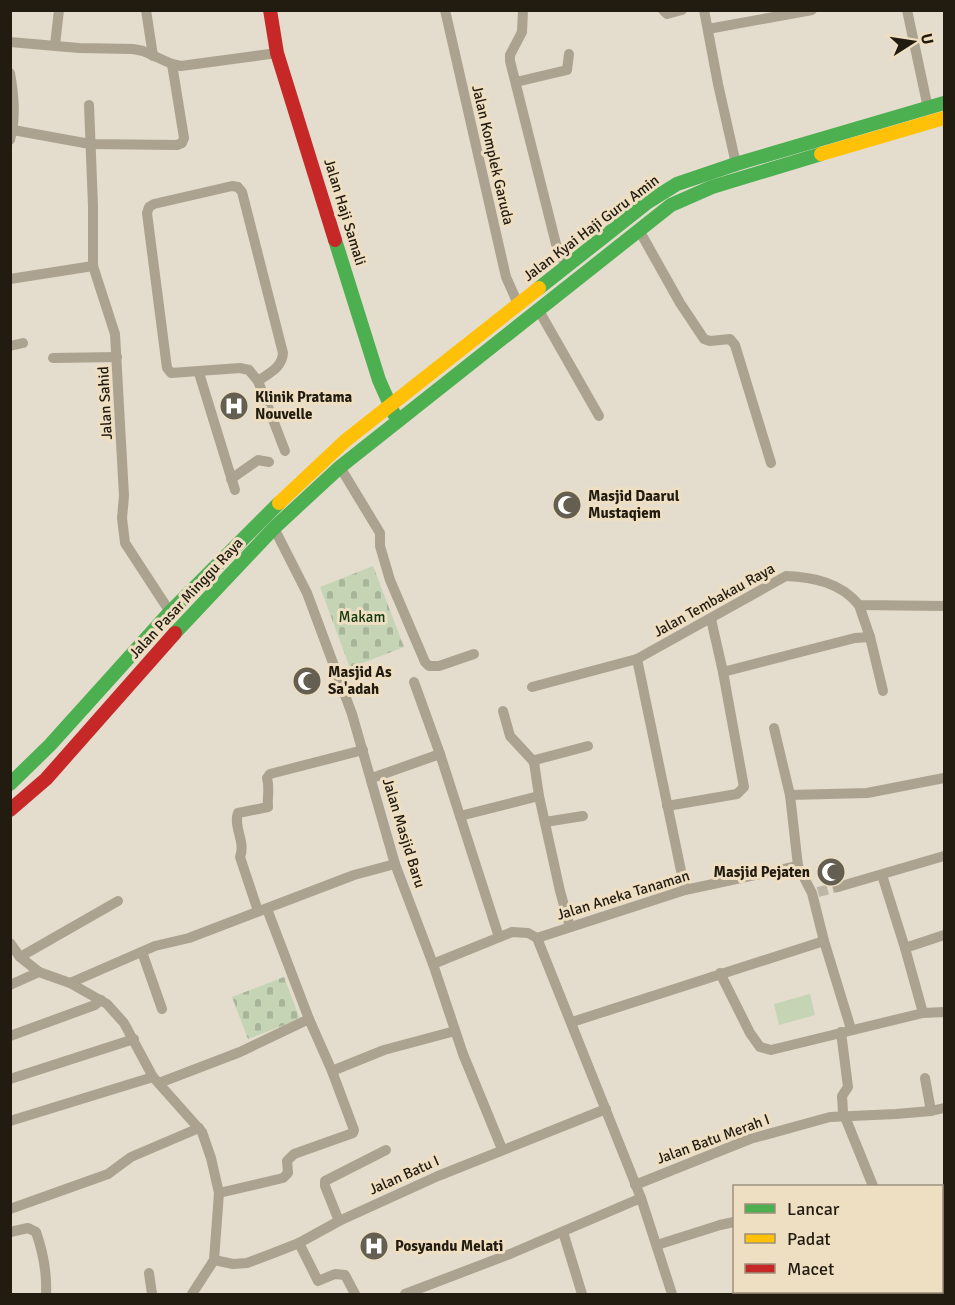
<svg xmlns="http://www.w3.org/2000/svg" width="955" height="1305" font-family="Signika,sans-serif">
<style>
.cemetery{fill:url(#cemetery-stones)}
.garden{fill:#c4d4b5}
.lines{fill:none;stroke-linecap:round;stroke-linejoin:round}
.street-tunnel{stroke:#bdb5a6;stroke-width:10;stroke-dasharray:10 5;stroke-linecap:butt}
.street{stroke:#aca290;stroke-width:10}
.fast{stroke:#4caf50;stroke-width:14}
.slow{stroke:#ffc107;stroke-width:14}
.jam{stroke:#c62828;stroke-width:14}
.labels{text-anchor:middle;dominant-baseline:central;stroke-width:6;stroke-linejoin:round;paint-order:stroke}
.street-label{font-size:15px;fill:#211b10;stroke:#efdfc2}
.poi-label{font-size:15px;font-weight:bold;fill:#211b10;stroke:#efdfc2;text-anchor:start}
.park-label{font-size:15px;fill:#103709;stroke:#efdfc2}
</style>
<defs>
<pattern id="cemetery-stones" width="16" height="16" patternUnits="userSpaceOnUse" patternTransform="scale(1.5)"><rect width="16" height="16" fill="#c4d4b5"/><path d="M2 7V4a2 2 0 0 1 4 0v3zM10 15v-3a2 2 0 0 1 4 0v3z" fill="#a8b59b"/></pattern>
</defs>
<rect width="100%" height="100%" fill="#e4dccc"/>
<g class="cemetery">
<path d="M373,566L404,647L350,668L320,587Z"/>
<path d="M284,977L300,1019L248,1039L232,997Z"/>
</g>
<path class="garden" d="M810,994L815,1015L779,1025L774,1004Z"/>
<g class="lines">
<path class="street-tunnel" d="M818,892L838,887"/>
<g class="street">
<path d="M146,10L153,56"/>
<path d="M445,10L506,277L518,304"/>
<path d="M523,10L522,32L510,55V61L556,244L566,266"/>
<path d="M663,10L667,14L682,10"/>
<path d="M704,10L718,84L736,164"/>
<path d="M907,10L928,108"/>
<path d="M708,29L812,10"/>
<path d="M10,42L79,48L133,49L143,51L172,64L181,66L277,53"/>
<path d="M55,45L59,10"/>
<path d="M10,73C14,96 16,118 10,140"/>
<path d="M516,82L567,70L569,54"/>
<path d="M89,105L93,206V266"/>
<path d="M13,130L90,144L177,145L182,143L184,138L172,64"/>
<path d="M639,230L680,303L704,339L710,341L730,339L735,345L771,463"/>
<path d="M10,279L93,266L115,334L124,496L122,518L125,543L170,612"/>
<path d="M538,309L599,416"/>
<path d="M10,346L23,343"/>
<path d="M53,358L117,357"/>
<path d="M199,373L235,490"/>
<path d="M258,381L249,370L240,368L171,373L167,368L147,213L149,207L154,204L232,186L238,187L242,192L283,353C282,368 269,373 258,381L285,451"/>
<path d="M340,467L380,533V546L390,580L425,662L429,666H439L474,654"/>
<path d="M231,479L258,460L269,462"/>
<path d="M274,528L307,593L352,714L395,864L433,964L463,1054L502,1149"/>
<path d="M870,637L883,691"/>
<path d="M637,659L685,890"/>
<path d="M723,672L855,638L870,637L859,605"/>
<path d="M414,682L440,754"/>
<path d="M532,687L637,659L786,576C814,577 841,583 859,605L944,606"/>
<path d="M503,711L510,736L534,762"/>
<path d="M534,762L539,796L560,891L570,927"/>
<path d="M534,762L535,760L588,746"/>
<path d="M372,778L440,754L460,816L539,796"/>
<path d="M790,795L867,793L944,778"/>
<path d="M667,806L737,794L744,787L723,672L711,619"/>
<path d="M460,816L499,937"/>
<path d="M545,822L583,816"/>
<path d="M882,875L905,948L923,1013"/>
<path d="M838,887L944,856"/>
<path d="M258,911L240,857C246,842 233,827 238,813L268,807C267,796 270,789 267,778L270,774L363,750"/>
<path d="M537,938L641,1198L672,1294"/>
<path d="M824,941L851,1029"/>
<path d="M10,943L20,957L39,972L70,983L107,1004L124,1023L153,1077L202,1132L211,1158L219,1193L214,1260L192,1294"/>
<path d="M905,948L944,935"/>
<path d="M142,952L162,1009"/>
<path d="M20,957L118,901"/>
<path d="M433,964L512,932L528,933L537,938L685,890L798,866"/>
<path d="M720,973L750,1033L760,1047L771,1050L923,1013L944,1012"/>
<path d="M70,983L155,946L189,938L354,875L395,864"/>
<path d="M10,985L39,972"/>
<path d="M572,1022L824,941L812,893L798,866L790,795L774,728"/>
<path d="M841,1032L848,1087L842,1096L843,1112L873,1186"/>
<path d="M10,1036L95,1005L101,1000"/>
<path d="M332,1071L384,1050L455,1031"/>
<path d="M925,1078L931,1111"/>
<path d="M10,1079L134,1039"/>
<path d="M159,1083L240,1052L309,1019"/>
<path d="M10,1121L153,1077"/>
<path d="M635,1185L750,1139L830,1117L896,1114L931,1111L944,1108"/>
<path d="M219,1193L283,1178L288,1173L287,1161L294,1154L353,1133L354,1130L332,1071L309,1019L267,909"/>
<path d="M10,1209L108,1174L131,1157L199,1128"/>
<path d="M339,1221L325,1186V1181L386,1150"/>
<path d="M10,1232L28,1228L36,1232C43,1252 47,1274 46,1294"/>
<path d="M563,1232L582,1294"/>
<path d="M942,1234L944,1233"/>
<path d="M299,1243L318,1281L335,1274L345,1275L355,1294"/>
<path d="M657,1245L720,1225L734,1222"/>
<path d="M214,1260L233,1264L247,1263L271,1254L299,1243L339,1221L438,1176L606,1109"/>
<path d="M149,1273L152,1294"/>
<path d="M848,1292L849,1294"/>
<path d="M906,1292L907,1294"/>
<path d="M405,1294L510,1254L641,1198"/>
</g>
<g class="fast">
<path d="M335,240L379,380L394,414"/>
<path d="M539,288L648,202L677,184L736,164L944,103"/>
<path d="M175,633L274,528L340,467L671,205L712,187L821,154"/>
<path d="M10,784L50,745L170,612L279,503"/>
</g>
<g class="slow">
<path d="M821,154L944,118"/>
<path d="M279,503L345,441L539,288"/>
</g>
<g class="jam">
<path d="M270,10L277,53L335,240"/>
<path d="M10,810L46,779L175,633"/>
</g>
</g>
<defs>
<g id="hospital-disc" transform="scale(1.5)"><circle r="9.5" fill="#655f52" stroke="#efdfc2"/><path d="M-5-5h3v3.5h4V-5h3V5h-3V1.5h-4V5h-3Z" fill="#fff"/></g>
<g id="mosque-disc" transform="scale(1.5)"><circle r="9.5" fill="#655f52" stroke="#efdfc2"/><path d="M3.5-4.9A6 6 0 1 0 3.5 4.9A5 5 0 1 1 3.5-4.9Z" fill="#fff"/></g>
</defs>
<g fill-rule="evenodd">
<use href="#hospital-disc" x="234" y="406"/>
<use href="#mosque-disc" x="567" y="505"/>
<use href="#mosque-disc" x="307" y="681"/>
<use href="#mosque-disc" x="831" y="872"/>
<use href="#hospital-disc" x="374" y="1246"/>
</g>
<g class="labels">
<g class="street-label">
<text transform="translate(493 155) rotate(77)">Jalan Komplek Garuda</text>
<text transform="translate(345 212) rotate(73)">Jalan Haji Samali</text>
<text transform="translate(591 228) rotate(-37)">Jalan Kyai Haji Guru Amin</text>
<text transform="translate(105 403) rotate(-93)">Jalan Sahid</text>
<text transform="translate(186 598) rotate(-47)">Jalan Pasar Minggu Raya</text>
<text transform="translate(714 600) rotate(-29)">Jalan Tembakau Raya</text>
<text transform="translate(404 833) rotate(73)">Jalan Masjid Baru</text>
<text transform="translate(623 895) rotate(-17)">Jalan Aneka Tanaman</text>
<text transform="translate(713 1139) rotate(-20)">Jalan Batu Merah I</text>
<text transform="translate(404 1175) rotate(-24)">Jalan Batu I</text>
</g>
<g class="poi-label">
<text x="255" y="397">Klinik Pratama<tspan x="255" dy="17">Nouvelle</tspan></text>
<text x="588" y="496">Masjid Daarul<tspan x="588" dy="17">Mustaqiem</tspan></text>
<text x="328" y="672">Masjid As<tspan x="328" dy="17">Sa'adah</tspan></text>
<text x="810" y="872" text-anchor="end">Masjid Pejaten</text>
<text x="395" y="1246">Posyandu Melati</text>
</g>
<g class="park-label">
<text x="362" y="617">Makam</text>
</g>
</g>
<rect width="955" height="1305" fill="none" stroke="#211b10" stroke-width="24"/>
<rect x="733" y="1185" width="210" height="108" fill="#efdfc2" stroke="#9d917b" stroke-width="1.5"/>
<rect x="745" y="1204" width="30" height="9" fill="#4caf50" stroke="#9d917b" stroke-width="1.5"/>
<text x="787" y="1215" font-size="18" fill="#211b10">Lancar</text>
<rect x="745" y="1234" width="30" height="9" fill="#ffc107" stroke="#9d917b" stroke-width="1.5"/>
<text x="787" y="1245" font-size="18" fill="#211b10">Padat</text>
<rect x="745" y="1264" width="30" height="9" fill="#c62828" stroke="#9d917b" stroke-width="1.5"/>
<text x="787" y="1275" font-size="18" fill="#211b10">Macet</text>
<g transform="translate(913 42) rotate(78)" stroke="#efdfc2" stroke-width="4.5" paint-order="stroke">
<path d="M0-4.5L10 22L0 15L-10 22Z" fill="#211b10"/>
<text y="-9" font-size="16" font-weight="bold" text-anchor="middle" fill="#211b10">U</text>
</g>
</svg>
